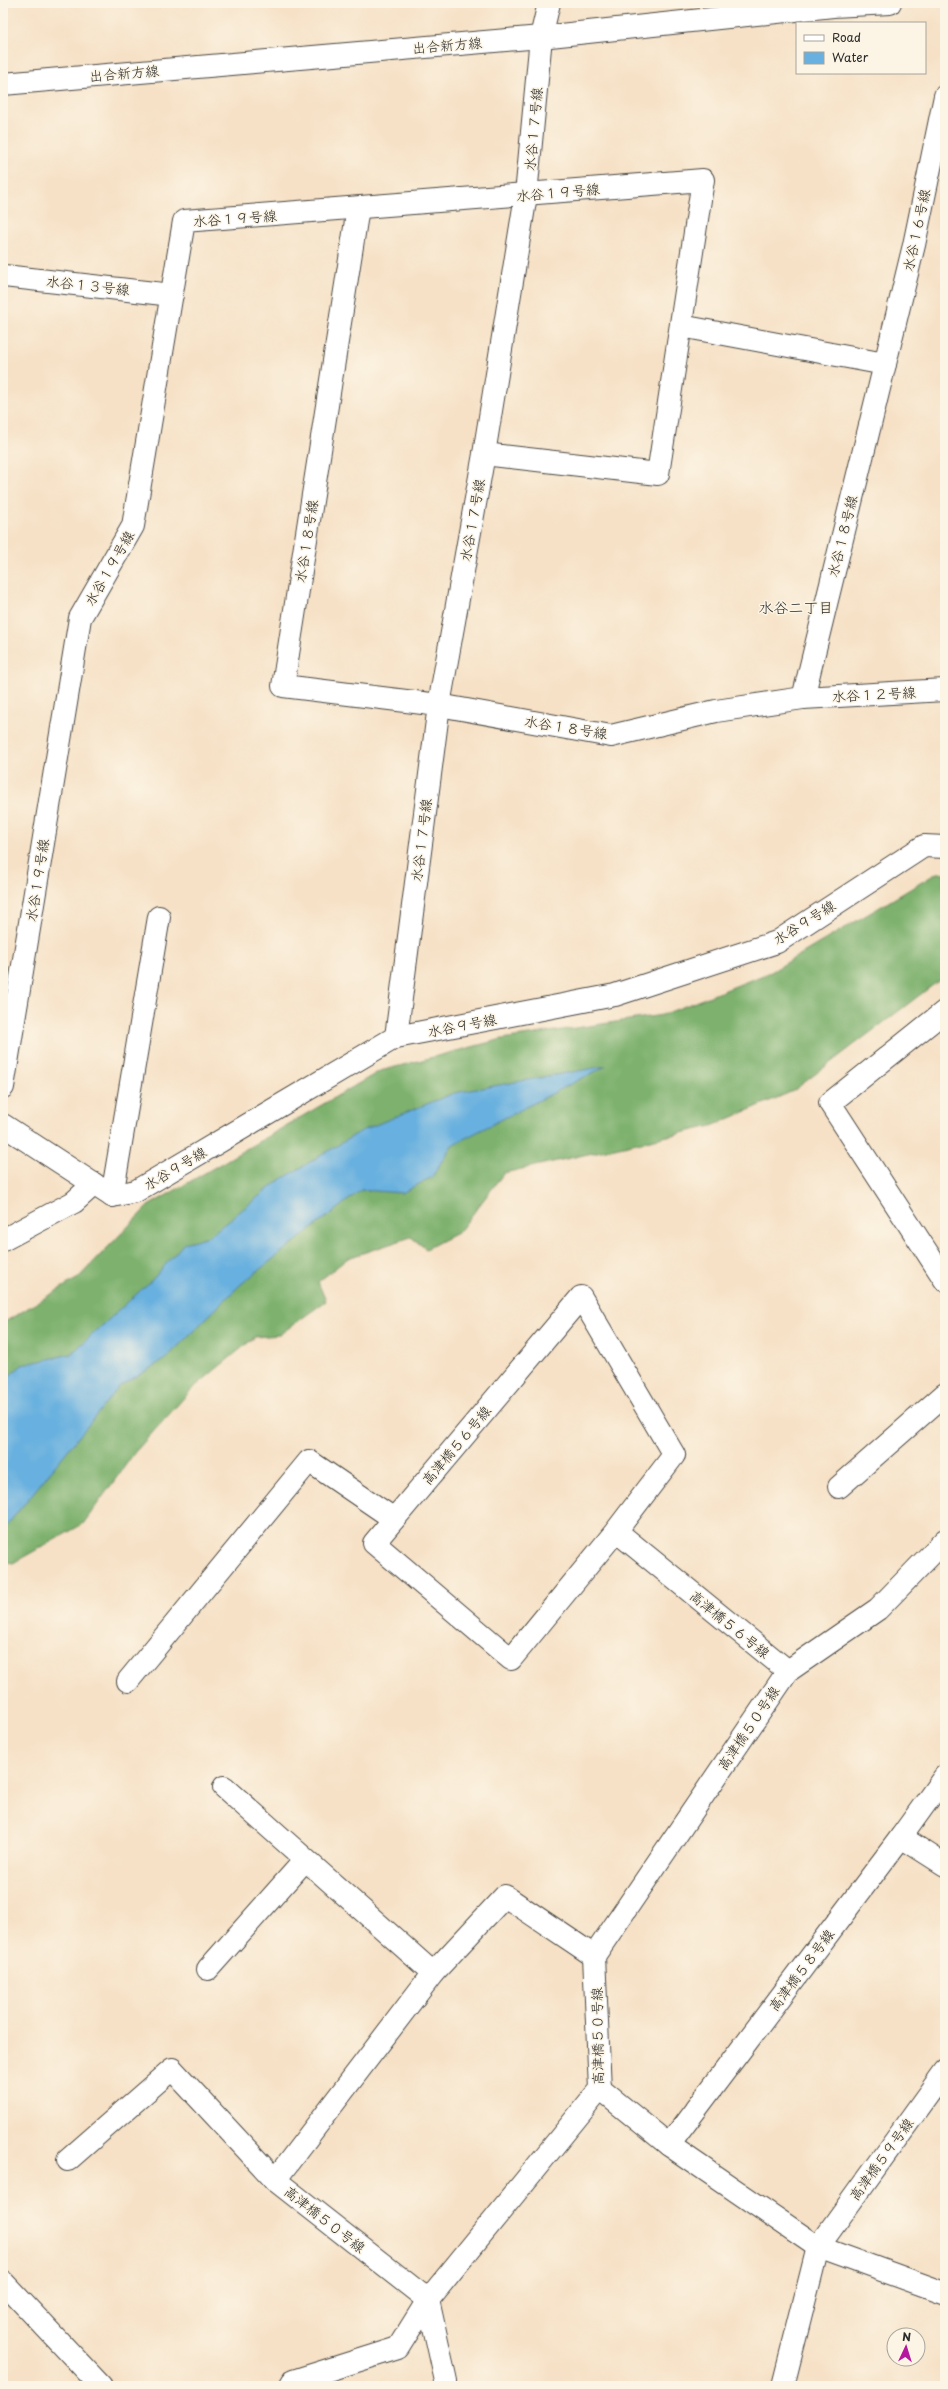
<svg xmlns="http://www.w3.org/2000/svg" width="948" height="2389" font-family="'Playpen Sans','Klee One',sans-serif">
<style>
.forest{fill:#7db16d;stroke:#546e4c}
.water{fill:#68b0df;stroke:#4a6e85}
.lines{fill:none;stroke-linecap:round;stroke-linejoin:round}
.minor-casing{stroke:#494642;stroke-width:24}
.tertiary-casing{stroke:#494642;stroke-width:24}
.minor{stroke:#fff;stroke-width:22}
.tertiary{stroke:#fff;stroke-width:22}
.labels{text-anchor:middle;dominant-baseline:central;stroke-width:3;stroke-linejoin:round;paint-order:stroke}
.street-label{font-size:14px;fill:#2b2b2b;stroke:#fcf5e5}
.neighbourhood-label{font-size:15px;fill:#2b2b2b;stroke:#fcf5e5}
</style>
<rect width="100%" height="100%" fill="#fcf5e5"/>
<filter id="ink" filterUnits="userSpaceOnUse"><feTurbulence type="fractalNoise" baseFrequency=".025" numOctaves="2"/><feDisplacementMap in="SourceGraphic" scale="8" xChannelSelector="R" yChannelSelector="G"/><feConvolveMatrix kernelMatrix="1 2 1 2 8 2 1 2 1" color-interpolation-filters="sRGB"/></filter>
<filter id="wash" filterUnits="userSpaceOnUse"><feTurbulence type="fractalNoise" baseFrequency=".012" numOctaves="4" result="noise"/><feDisplacementMap in="SourceGraphic" scale="16" xChannelSelector="R" yChannelSelector="G"/><feGaussianBlur stdDeviation="0.9" result="paint"/><feColorMatrix in="noise" values="0 0 0 0 0 0 0 0 0 0 0 0 0 0 0 0 0 1.4 0 .05"/><feComposite in="paint" operator="in"/></filter>
<g filter="url(#wash)">
<rect width="100%" height="100%" fill="#f6e1c6"/>
<path class="forest" d="M937,873H945V976L793,1091L712,1126L504,1173L459,1232L426,1249L411,1237L348,1258L318,1282L326,1301L279,1335L255,1337L192,1389L135,1452L83,1524L13,1563L3,1561V1323L78,1278L148,1206L380,1071L502,1039L662,1015L771,972Z"/>
<path class="water" d="M606,1066L452,1145L432,1177L402,1193L361,1190L240,1285L165,1359L119,1387L3,1530V1381L22,1365L71,1354L153,1279L184,1243L209,1236L277,1182L363,1130L454,1093Z"/>
</g>
<g filter="url(#ink)">
<g class="lines">
<g class="minor-casing">
<g id="minor">
<path d="M358,208L283,686L439,705L611,736L716,711L803,698L885,364L681,326"/>
<path d="M4,276L172,295"/>
<path d="M885,364L914,245L945,96"/>
<path d="M803,698L945,690"/>
<path d="M945,1011L830,1103L945,1280"/>
<path d="M396,1037L439,705L484,454L526,195L541,37L549,3"/>
<path d="M3,1087L80,618L133,526L184,221L703,180L658,474L484,454"/>
<path d="M3,1125L112,1196L136,1191L396,1037L615,995L777,942L924,846L945,847"/>
<path d="M112,1196L159,917"/>
<path d="M3,1240L74,1202L94,1184"/>
<path d="M839,1487L945,1394"/>
<path d="M616,1531L674,1455L581,1297L374,1543L511,1659L616,1531L788,1671"/>
<path d="M128,1681L309,1461L394,1519"/>
<path d="M224,1787L433,1973"/>
<path d="M901,1837L945,1776"/>
<path d="M208,1969L305,1860"/>
<path d="M600,2089L669,2145L818,2247L945,2293"/>
<path d="M669,2145L901,1837L945,1865"/>
<path d="M68,2160L172,2069L275,2180"/>
<path d="M3,2282L101,2386"/>
<path d="M428,2300L275,2180L433,1973L505,1896L594,1956"/>
<path d="M428,2300L446,2381L444,2386"/>
<path d="M290,2386L293,2381L398,2348L428,2300L600,2089L594,1956L788,1671L878,1609L945,1540"/>
<path d="M783,2386L818,2247L945,2071"/>
</g>
</g>
<g class="tertiary-casing">
<path id="tertiary" d="M3,84L541,37L833,6L890,3"/>
</g>
<use href="#minor" class="minor"/>
<use href="#tertiary" class="tertiary"/>
</g>
</g>
<g class="labels">
<g class="street-label">
<text transform="translate(447 45) rotate(-5)">出合新方線</text>
<text transform="translate(124 73) rotate(-5)">出合新方線</text>
<text transform="translate(533 129) rotate(-85)">水谷１７号線</text>
<text transform="translate(558 192) rotate(-5)">水谷１９号線</text>
<text transform="translate(235 218) rotate(-4)">水谷１９号線</text>
<text transform="translate(916 230) rotate(-78)">水谷１６号線</text>
<text transform="translate(88 285) rotate(6)">水谷１３号線</text>
<text transform="translate(472 520) rotate(-80)">水谷１７号線</text>
<text transform="translate(842 536) rotate(-76)">水谷１８号線</text>
<text transform="translate(306 541) rotate(-81)">水谷１８号線</text>
<text transform="translate(109 568) rotate(-60)">水谷１９号線</text>
<text transform="translate(874 694) rotate(-3)">水谷１２号線</text>
<text transform="translate(566 727) rotate(9)">水谷１８号線</text>
<text transform="translate(421 840) rotate(-83)">水谷１７号線</text>
<text transform="translate(37 880) rotate(-81)">水谷１９号線</text>
<text transform="translate(804 922) rotate(-32)">水谷９号線</text>
<text transform="translate(462 1025) rotate(-11)">水谷９号線</text>
<text transform="translate(175 1168) rotate(-31)">水谷９号線</text>
<text transform="translate(456 1445) rotate(-50)">高津橋５６号線</text>
<text transform="translate(730 1624) rotate(39)">高津橋５６号線</text>
<text transform="translate(748 1728) rotate(-56)">高津橋５０号線</text>
<text transform="translate(801 1970) rotate(-53)">高津橋５８号線</text>
<text transform="translate(597 2036) rotate(-91)">高津橋５０号線</text>
<text transform="translate(881 2159) rotate(-54)">高津橋５９号線</text>
<text transform="translate(325 2219) rotate(38)">高津橋５０号線</text>
</g>
<g class="neighbourhood-label">
<text x="796" y="606">水谷二丁目</text>
</g>
</g>
<rect width="948" height="2389" fill="none" stroke="#fcf5e5" stroke-width="16"/>
<rect x="796" y="22" width="130" height="52" fill="#fcf5e5" stroke="#a8a49b"/>
<rect x="804" y="35" width="20" height="6" fill="#ffffff" stroke="#a8a49b"/>
<text x="832" y="42" font-size="12" fill="#2b2b2b">Road</text>
<rect x="804" y="52" width="20" height="12" fill="#68b0df" stroke="#a8a49b"/>
<text x="832" y="62" font-size="12" fill="#2b2b2b">Water</text>
<g transform="translate(906 2347) rotate(4)"><circle r="19" fill="#fcf5e5" stroke="#a8a49b"/>
<path d="M0-3L7 15L0 10L-7 15Z" fill="#b5179e"/>
<text y="-6" font-size="11" font-weight="bold" text-anchor="middle" fill="#2b2b2b">N</text>
</g>
</svg>
